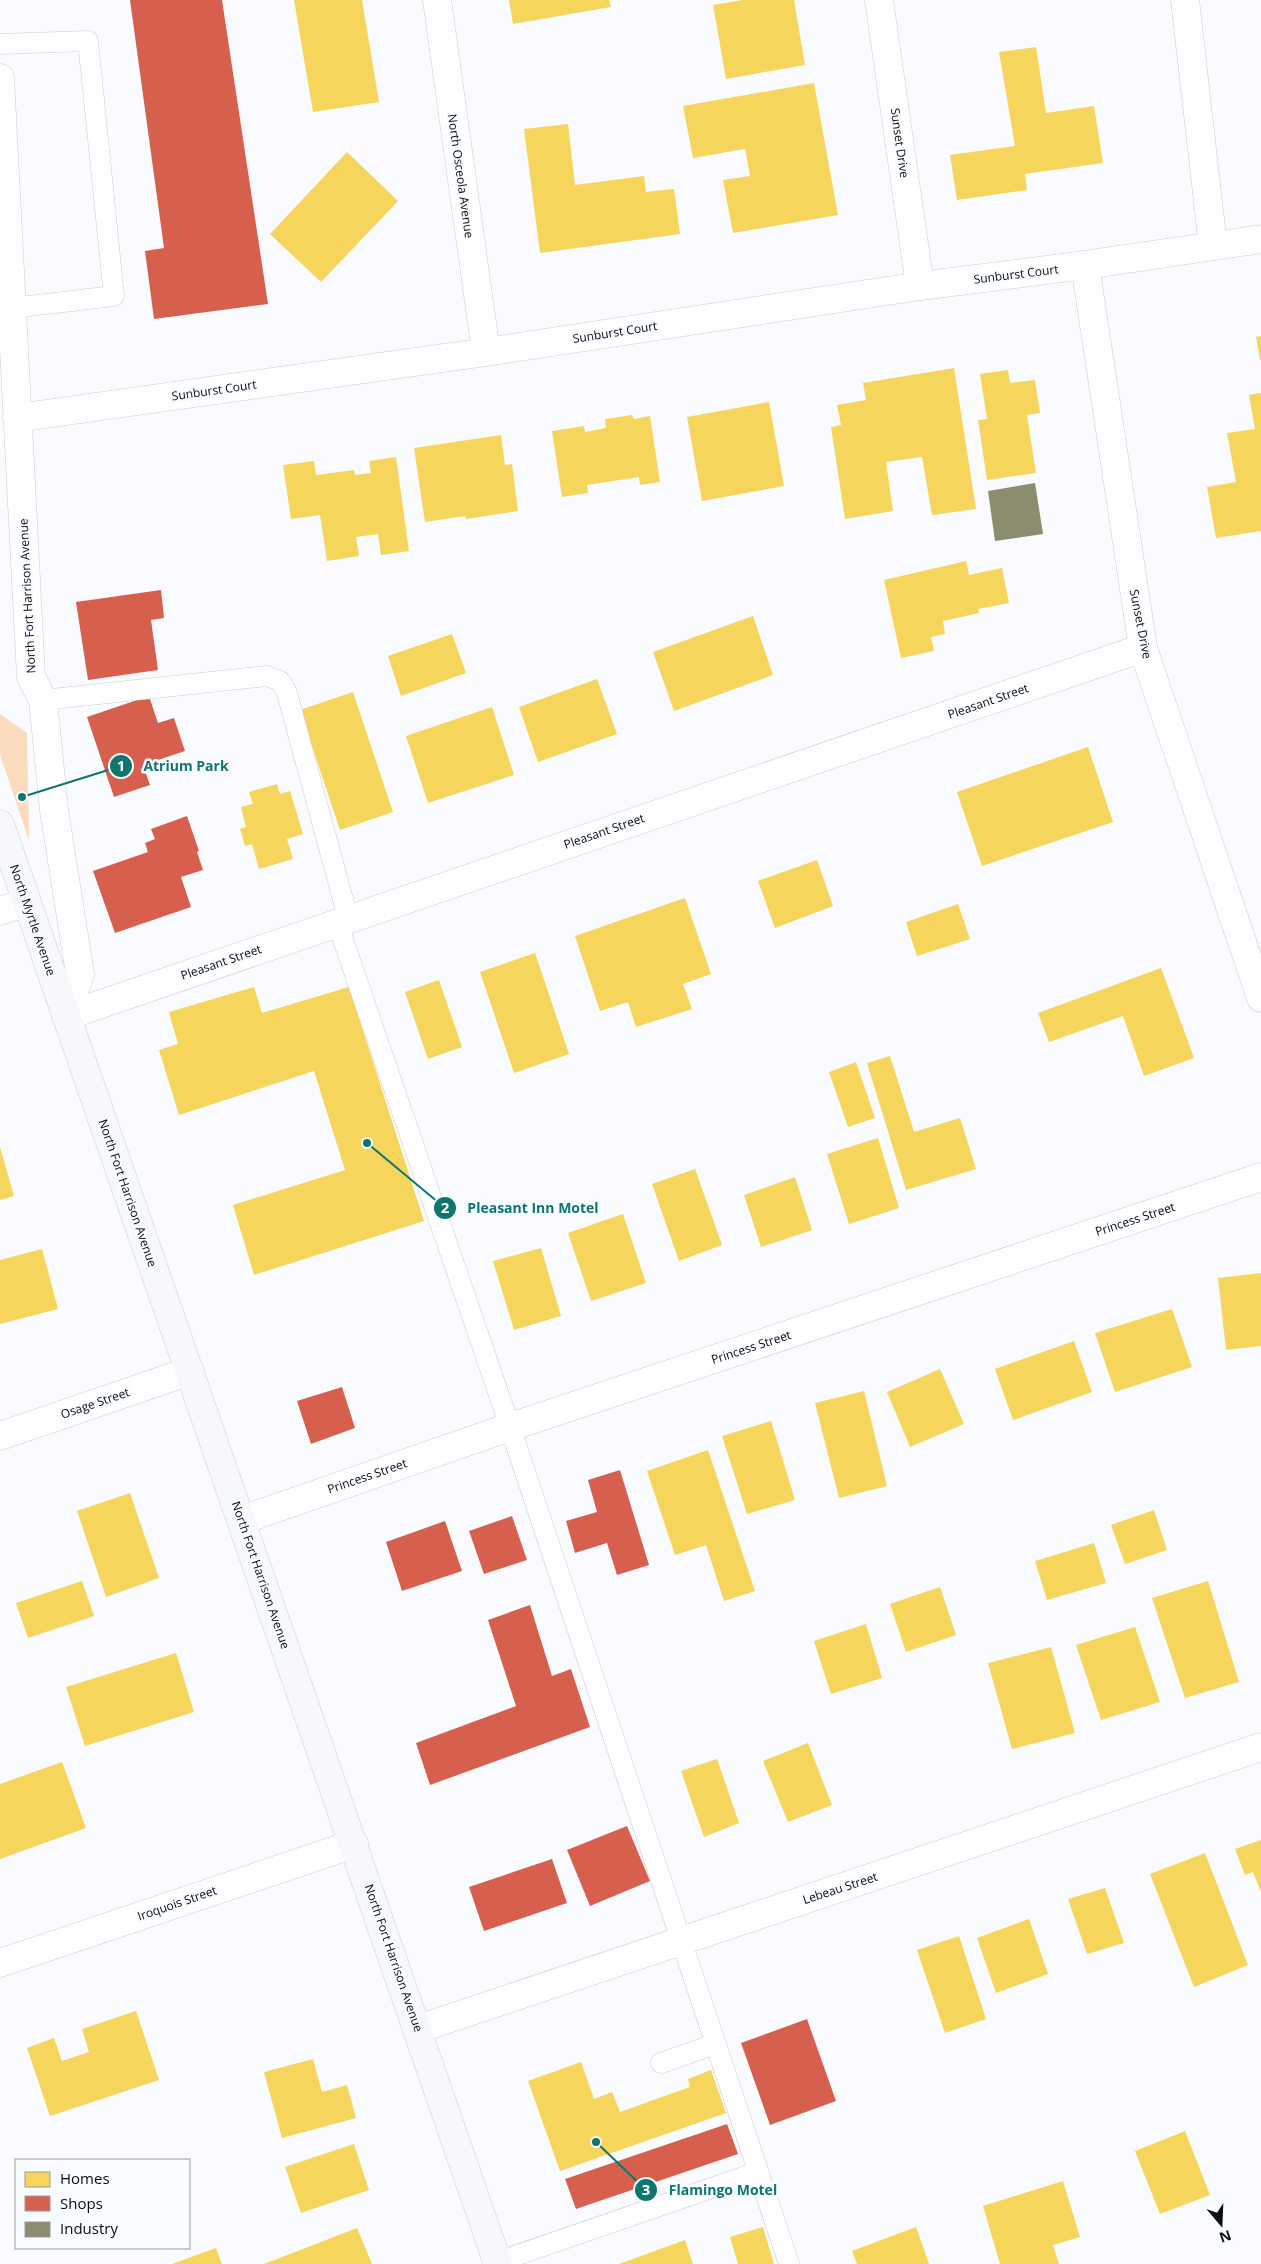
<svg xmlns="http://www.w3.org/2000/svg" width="1261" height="2264" font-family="'Open Sans',sans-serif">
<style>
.green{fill:#fcdcbe}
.homes{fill:#f6d55c}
.shops{fill:#d6604d}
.industry{fill:#8c8c6e}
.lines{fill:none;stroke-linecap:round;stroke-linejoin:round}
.service-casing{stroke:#cbcccf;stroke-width:21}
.minor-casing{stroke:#cbcccf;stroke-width:29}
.tertiary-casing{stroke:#cbcccf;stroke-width:29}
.secondary-casing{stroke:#cbcccf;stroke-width:29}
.service{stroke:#fefeff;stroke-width:20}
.minor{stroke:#fefeff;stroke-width:28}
.tertiary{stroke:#fefeff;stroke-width:28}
.secondary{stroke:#f7f8fb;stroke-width:28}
.labels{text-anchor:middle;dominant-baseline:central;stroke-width:5;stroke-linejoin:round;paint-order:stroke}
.street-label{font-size:12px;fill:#0b0c0e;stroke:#f8fbff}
.leader{fill:none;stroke:#0f766e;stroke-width:2}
.callout-dot{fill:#0f766e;stroke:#f8fbff;stroke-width:2}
.mark-label{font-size:15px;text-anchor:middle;font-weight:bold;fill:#fff}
.callout-label{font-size:14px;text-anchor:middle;font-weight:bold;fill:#0f766e;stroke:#f8fbff;stroke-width:5;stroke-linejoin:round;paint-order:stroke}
</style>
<rect width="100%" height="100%" fill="#f9fbfe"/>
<path class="green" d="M0,714L27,733L29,840L0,755Z"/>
<g class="homes">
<path d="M294,0H362L379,102L313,112Z"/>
<path d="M509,0H609L611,7L513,24Z"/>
<path d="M743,0H794L805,65L726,79L713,5Z"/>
<path d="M1036,47L1046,113L1094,106L1103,163L1025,174L1027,190L957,200L950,155L1015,146L999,52Z"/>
<path d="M814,83L838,215L733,233L723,180L750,176L745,149L693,158L683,106Z"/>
<path d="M568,124L575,185L644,176L646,192L674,189L680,234L540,253L524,129Z"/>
<path d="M347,152L398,201L321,282L270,234Z"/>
<path d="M1261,336V360H1260L1256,337Z"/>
<path d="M954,368L976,509L932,515L922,457L886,462L893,511L845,519L831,427L841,425L837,405L866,400L863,383Z"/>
<path d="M1008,370L1010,383L1035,380L1040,413L1027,415L1036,473L987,480L978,420L987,419L980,374Z"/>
<path d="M1261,393V531L1216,538L1207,487L1236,482L1227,433L1255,429L1249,395Z"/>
<path d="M769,402L784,486L702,501L687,417Z"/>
<path d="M632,415L634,419L650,416L660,482L640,485L639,477L587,485L588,493L562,497L552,431L584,426L585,432L606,428L605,419Z"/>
<path d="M501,435L505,465L512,464L518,511L466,519L465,516L425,522L414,448Z"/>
<path d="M396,457L409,551L381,555L378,534L356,537L359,556L327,561L320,515L291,519L283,465L314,461L316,475L354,470L355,475L371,473L369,461Z"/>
<path d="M966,561L969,575L1002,568L1009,603L978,609L979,613L943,621L945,634L931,637L934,651L901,658L884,580Z"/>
<path d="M753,616L773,675L674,711L653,652Z"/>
<path d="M452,634L466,673L401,696L388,656Z"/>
<path d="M597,679L617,734L538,762L519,707Z"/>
<path d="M353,692L393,812L340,830L300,710Z"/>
<path d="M492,707L514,775L428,803L406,736Z"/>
<path d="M1088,747L1113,822L982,866L957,792Z"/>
<path d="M277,784L280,794L290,791L303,834L287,839L293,859L259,869L252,844L245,846L240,829L246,827L241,807L253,804L249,792Z"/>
<path d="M817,860L833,906L775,928L758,881Z"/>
<path d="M685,898L711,974L683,984L692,1009L636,1027L628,1002L600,1011L575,936Z"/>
<path d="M958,904L970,939L917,956L906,922Z"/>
<path d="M535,953L569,1054L514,1073L480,972Z"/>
<path d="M1161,968L1194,1058L1144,1076L1123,1016L1049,1042L1038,1013Z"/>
<path d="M439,980L462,1047L428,1059L405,992Z"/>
<path d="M254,987L262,1013L349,987L424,1221L254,1275L233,1205L345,1170L314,1071L179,1115L159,1050L178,1044L169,1012Z"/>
<path d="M890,1056L914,1132L960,1118L976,1169L906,1190L867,1063Z"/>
<path d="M856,1062L875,1118L848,1127L829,1072Z"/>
<path d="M878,1138L899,1208L849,1224L827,1154Z"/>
<path d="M0,1147L14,1196L0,1200Z"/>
<path d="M695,1169L722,1245L679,1261L652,1184Z"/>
<path d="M795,1177L812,1230L761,1247L744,1195Z"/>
<path d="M623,1214L646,1283L591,1301L568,1233Z"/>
<path d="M541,1248L561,1316L514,1330L493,1261Z"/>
<path d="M42,1249L58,1309L0,1324V1260Z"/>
<path d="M1261,1273V1346L1226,1350L1218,1278Z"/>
<path d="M1172,1309L1192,1367L1115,1392L1095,1333Z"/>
<path d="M1074,1341L1092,1392L1013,1420L995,1369Z"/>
<path d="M940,1369L964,1424L910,1447L887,1392Z"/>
<path d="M864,1391L887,1486L839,1498L815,1403Z"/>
<path d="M771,1421L795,1500L747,1514L722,1436Z"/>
<path d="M708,1450L755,1591L724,1601L706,1545L675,1555L647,1471Z"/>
<path d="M130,1493L159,1578L106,1597L77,1511Z"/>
<path d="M1154,1510L1167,1550L1125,1564L1111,1525Z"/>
<path d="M1094,1543L1106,1583L1047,1600L1035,1561Z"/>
<path d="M82,1581L94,1616L28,1638L16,1603Z"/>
<path d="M1208,1581L1239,1682L1185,1698L1152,1598Z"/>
<path d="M940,1587L956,1635L906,1652L890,1604Z"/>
<path d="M866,1624L882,1678L831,1694L814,1641Z"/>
<path d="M1135,1627L1160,1702L1101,1720L1076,1645Z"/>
<path d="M1051,1647L1075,1733L1012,1749L988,1663Z"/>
<path d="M176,1653L194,1712L85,1746L66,1687Z"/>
<path d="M808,1743L832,1805L788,1822L763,1761Z"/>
<path d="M717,1759L739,1823L704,1837L681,1771Z"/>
<path d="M62,1762L86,1828L0,1859V1784Z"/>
<path d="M1261,1840V1892L1253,1872L1245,1875L1235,1849Z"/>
<path d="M1205,1853L1248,1965L1194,1987L1150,1874Z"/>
<path d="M1105,1888L1124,1943L1087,1954L1068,1899Z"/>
<path d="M1029,1919L1048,1974L996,1993L977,1938Z"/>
<path d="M959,1936L986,2019L945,2033L917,1950Z"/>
<path d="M136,2011L159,2080L50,2116L27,2048L54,2038L62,2061L89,2052L82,2029Z"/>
<path d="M313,2059L322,2092L347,2085L356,2118L282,2138L264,2072Z"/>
<path d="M581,2062L594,2099L612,2092L620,2112L690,2087L688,2079L711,2070L726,2113L560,2171L528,2081Z"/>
<path d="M1185,2131L1210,2195L1160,2214L1135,2151Z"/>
<path d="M354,2144L369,2190L301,2213L285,2167Z"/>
<path d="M1063,2181L1080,2237L1053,2245L1059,2264H1000L983,2206Z"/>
<path d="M763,2227L774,2264H738L730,2237Z"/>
<path d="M916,2227L929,2264H857L852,2251Z"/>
<path d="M357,2228L372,2264H264Z"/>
<path d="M685,2240L693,2264H619Z"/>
<path d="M216,2248L222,2264H172Z"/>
</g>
<g class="shops">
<path d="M130,0H222L268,304L154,319L145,251L164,248Z"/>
<path d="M161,590L164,618L151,620L158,670L88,680L76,602Z"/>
<path d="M149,696L158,723L174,718L185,751L143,765L150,785L114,797L87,717Z"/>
<path d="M187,816L199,851L197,852L203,870L181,877L191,907L115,933L93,871L148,852L145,843L155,839L151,829Z"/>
<path d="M342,1387L355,1428L311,1444L297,1401Z"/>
<path d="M620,1470L649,1565L617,1575L607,1543L575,1553L566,1521L597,1512L588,1480Z"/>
<path d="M512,1516L527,1560L484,1574L469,1531Z"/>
<path d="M445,1521L462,1571L402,1591L386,1542Z"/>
<path d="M530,1605L552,1676L571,1669L590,1727L430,1785L416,1743L516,1706L488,1620Z"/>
<path d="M627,1826L650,1881L590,1906L567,1850Z"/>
<path d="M552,1859L567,1903L484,1931L469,1887Z"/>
<path d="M807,2019L836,2101L770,2125L741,2043Z"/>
<path d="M727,2124L738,2154L576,2209L565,2179Z"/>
</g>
<path class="industry" d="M1035,483L1043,534L995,541L988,491Z"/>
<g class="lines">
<g class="service-casing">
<g id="service">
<path d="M0,44L88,41L114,296L12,308"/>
<path d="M43,700L267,676L280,681L287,693L348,918"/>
<path d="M337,922L510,1427L789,2264"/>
<path d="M661,2063L715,2044"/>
<path d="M497,2262L758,2172"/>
</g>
</g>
<g class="minor-casing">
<g id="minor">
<path d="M437,0L486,352"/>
<path d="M879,0L920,286"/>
<path d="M1185,0L1213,246"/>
<path d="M1085,265L1143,648L1261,998"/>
<path d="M17,418L486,352L920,286L1085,265L1261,239"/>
<path d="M0,911L27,902"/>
<path d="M66,1016L1143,648"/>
<path d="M0,1436L190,1371"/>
<path d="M242,1520L510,1427L1261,1177"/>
<path d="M0,1963L354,1844"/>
<path d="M418,2029L1261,1747"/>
</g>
</g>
<g class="tertiary-casing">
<path id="tertiary" d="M0,78L31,677L43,700L54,810L80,974L66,1016"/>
</g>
<g class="secondary-casing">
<path id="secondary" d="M0,824L498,2264"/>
</g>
<use href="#service" class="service"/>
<use href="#minor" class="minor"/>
<use href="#tertiary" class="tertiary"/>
<use href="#secondary" class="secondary"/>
</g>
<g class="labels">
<g class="street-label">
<text transform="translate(900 143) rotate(82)">Sunset Drive</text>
<text transform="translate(461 176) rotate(82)">North Osceola Avenue</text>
<text transform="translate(1016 274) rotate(-7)">Sunburst Court</text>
<text transform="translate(615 332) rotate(-9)">Sunburst Court</text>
<text transform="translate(214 390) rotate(-8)">Sunburst Court</text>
<text transform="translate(27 596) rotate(-93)">North Fort Harrison Avenue</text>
<text transform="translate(1141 624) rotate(79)">Sunset Drive</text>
<text transform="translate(988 701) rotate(-19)">Pleasant Street</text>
<text transform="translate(604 831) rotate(-19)">Pleasant Street</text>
<text transform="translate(33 920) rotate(71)">North Myrtle Avenue</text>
<text transform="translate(221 962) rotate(-19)">Pleasant Street</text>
<text transform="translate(128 1193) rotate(71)">North Fort Harrison Avenue</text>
<text transform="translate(1135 1219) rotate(-18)">Princess Street</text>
<text transform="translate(751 1347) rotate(-18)">Princess Street</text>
<text transform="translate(95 1403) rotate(-19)">Osage Street</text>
<text transform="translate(367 1476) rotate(-19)">Princess Street</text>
<text transform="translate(261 1575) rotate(71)">North Fort Harrison Avenue</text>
<text transform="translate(840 1888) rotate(-18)">Lebeau Street</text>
<text transform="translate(177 1903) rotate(-19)">Iroquois Street</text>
<text transform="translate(394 1958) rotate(71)">North Fort Harrison Avenue</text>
</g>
</g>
<path class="leader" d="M22 797L121 766M367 1143L445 1208M596 2142L646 2190"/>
<g class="callout-dot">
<circle cx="22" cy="797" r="5"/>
<circle cx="367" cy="1143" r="5"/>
<circle cx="596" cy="2142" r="5"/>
<circle cx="121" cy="766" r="12"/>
<circle cx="445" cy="1208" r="12"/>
<circle cx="646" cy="2190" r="12"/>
</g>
<g class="mark-label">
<text x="121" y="771">1</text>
<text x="445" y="1213">2</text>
<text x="646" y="2195">3</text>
</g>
<g class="callout-label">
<text x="186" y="771">Atrium Park</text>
<text x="533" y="1213">Pleasant Inn Motel</text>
<text x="723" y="2195">Flamingo Motel</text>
</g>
<rect x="15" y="2159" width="175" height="90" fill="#f8fbff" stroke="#999b9f"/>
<rect x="25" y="2172" width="25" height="15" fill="#f6d55c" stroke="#999b9f"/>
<text x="60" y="2184" font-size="15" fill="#0b0c0e">Homes</text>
<rect x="25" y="2196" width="25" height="15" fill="#d6604d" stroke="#999b9f"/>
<text x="60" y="2209" font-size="15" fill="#0b0c0e">Shops</text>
<rect x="25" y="2222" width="25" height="15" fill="#8c8c6e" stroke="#999b9f"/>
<text x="60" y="2234" font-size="15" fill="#0b0c0e">Industry</text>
<g transform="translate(1221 2224) rotate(161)" stroke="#f8fbff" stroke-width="4" paint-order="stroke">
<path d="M0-4L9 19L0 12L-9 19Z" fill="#0b0c0e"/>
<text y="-8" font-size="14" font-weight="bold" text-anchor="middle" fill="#0b0c0e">N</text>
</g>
</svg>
